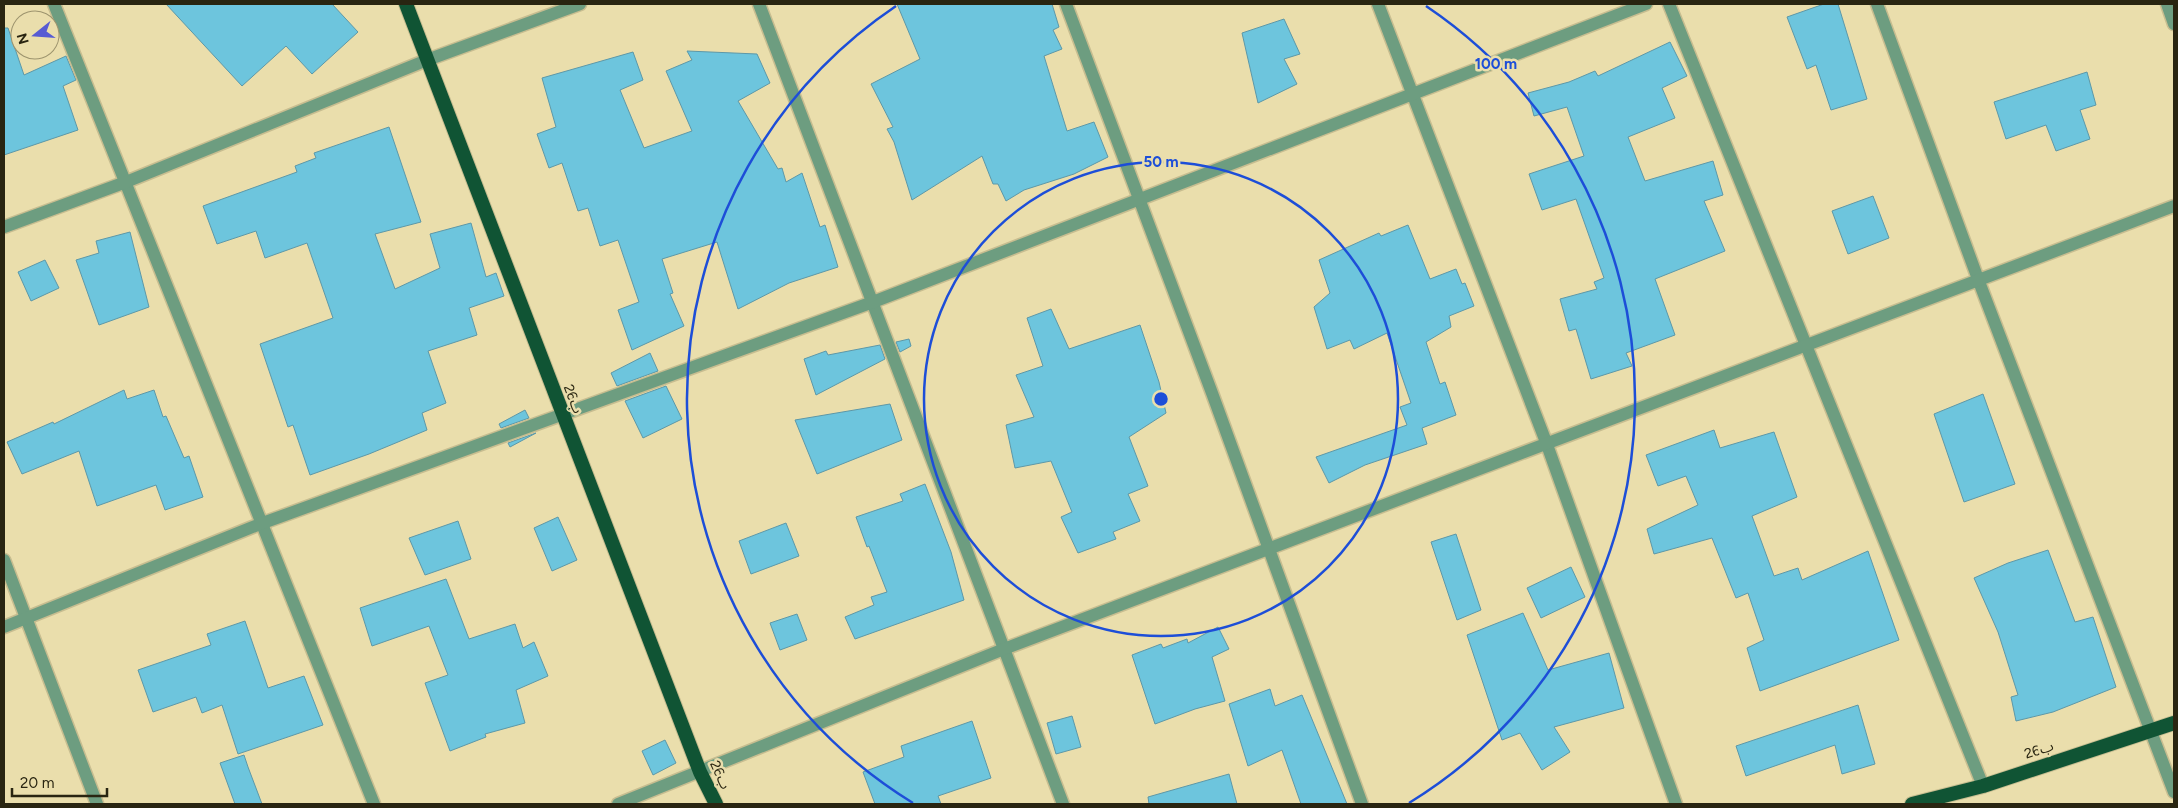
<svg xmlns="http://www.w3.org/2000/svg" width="2178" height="808" font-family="Figtree,'Noto Sans Arabic',sans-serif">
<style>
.building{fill:#6dc5dd;stroke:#5d98a8}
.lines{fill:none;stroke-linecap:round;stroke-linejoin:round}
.minor-casing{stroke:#c7bd90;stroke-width:15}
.trunk-casing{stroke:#c7bd90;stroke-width:16}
.minor{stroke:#6d9d80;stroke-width:12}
.trunk{stroke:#105434;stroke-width:14}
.ring{fill:none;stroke:#1d4ed8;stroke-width:2.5}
.labels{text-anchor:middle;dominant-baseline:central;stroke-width:5;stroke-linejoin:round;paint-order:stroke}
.street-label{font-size:14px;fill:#292511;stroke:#eadeac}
.centre{fill:#1d4ed8;stroke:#eadeac;stroke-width:2.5}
.ring-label{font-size:15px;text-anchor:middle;font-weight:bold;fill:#1d4ed8;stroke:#eadeac;stroke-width:5;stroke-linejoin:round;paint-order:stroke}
</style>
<rect width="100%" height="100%" fill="#eadeac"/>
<g class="building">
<path d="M166,4H332L358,32L312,74L286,46L242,86Z"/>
<path d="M897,4H1052L1059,27L1053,30L1062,49L1044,56L1067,131L1094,122L1108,157L1074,174L1024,190L1006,201L998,184H993L982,156L912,200L894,142L887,129L893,127L871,84L920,59Z"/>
<path d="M1824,4H1838L1867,99L1831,110L1816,65L1807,69L1787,17Z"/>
<path d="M1284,19L1300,54L1284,59L1297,84L1258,103L1242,33Z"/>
<path d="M4,28H8L24,75L66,56L76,80L63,86L78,130L4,155Z"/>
<path d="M1670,42L1687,76L1662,88L1675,118L1628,137L1645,181L1713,161L1723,195L1704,201L1725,251L1655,279L1675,335L1626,353L1632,366L1591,379L1576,329L1569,331L1560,299L1597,289L1594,282L1604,278L1576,199L1542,210L1529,174L1584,156L1567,107L1534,116L1528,93L1569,82L1595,71L1598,76Z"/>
<path d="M687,51L757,54L770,83L738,101L778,169L782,168L786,182L802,173L820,227L825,225L838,267L789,283L738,309L717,242L662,259L673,293L670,294L684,326L632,350L618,310L639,302L618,240L600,246L588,208L578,211L562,163L549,168L537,134L556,127L542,78L633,52L643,80L620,90L644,148L692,131L666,71L692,60Z"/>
<path d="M2087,72L2096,105L2080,110L2090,139L2056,151L2046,125L2006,139L1994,102Z"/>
<path d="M389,127L421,222L375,234L395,289L440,268L430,234L471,223L486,277L496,273L504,296L469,308L477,335L428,351L446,403L422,413L427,430L369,454L310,475L293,425L288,427L260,344L333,318L307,243L265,258L256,231L217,244L203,206L297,172L295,166L316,158L314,153Z"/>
<path d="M1873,196L1889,238L1848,254L1832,211Z"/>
<path d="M1408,225L1430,279L1456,269L1462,284L1465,283L1474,306L1449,316L1451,327L1426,342L1440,384L1445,382L1456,415L1422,428L1427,444L1365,465L1329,483L1316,457L1407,425L1400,407L1411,403L1387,333L1354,349L1350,340L1327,349L1314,307L1330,293L1319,260L1379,233L1381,236Z"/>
<path d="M130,232L149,307L99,325L76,260L99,253L96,241Z"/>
<path d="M45,260L59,288L31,301L18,272Z"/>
<path d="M1051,309L1069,349L1140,325L1159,382L1166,413L1129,437L1148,486L1128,494L1140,521L1113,532L1116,539L1078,553L1061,517L1072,512L1051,461L1015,468L1006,425L1034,417L1016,375L1043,366L1027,318Z"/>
<path d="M909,339L911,346L900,352L896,342Z"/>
<path d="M880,345L885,359L816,395L804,359L826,351L828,355Z"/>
<path d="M650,353L658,371L617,386L611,373Z"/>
<path d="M666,386L682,419L643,438L625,401Z"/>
<path d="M124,390L127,399L154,390L163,417L166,416L184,458L189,456L203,497L165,510L156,485L97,506L79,451L22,474L7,442L53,422L54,424Z"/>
<path d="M1983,394L2015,484L1964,502L1934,414Z"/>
<path d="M890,404L902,440L817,474L795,420Z"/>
<path d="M525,410L529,418L501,428L499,424Z"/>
<path d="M1714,430L1720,448L1774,432L1797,497L1752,516L1774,576L1798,568L1802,580L1868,551L1899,640L1760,691L1747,648L1764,640L1748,593L1736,598L1712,538L1654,554L1647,529L1698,505L1686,476L1658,486L1646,455Z"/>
<path d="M536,433L510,447L508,443Z"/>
<path d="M925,484L951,552L964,600L855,639L845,617L874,605L871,597L887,592L869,546L867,547L856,517L903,501L900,494Z"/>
<path d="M558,517L577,560L552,571L534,528Z"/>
<path d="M458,521L471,559L425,575L409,538Z"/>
<path d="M786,523L799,556L751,574L739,541Z"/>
<path d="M1456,534L1481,610L1457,620L1431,542Z"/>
<path d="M2048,550L2075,622L2093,617L2116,687L2053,712L2016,721L2011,697L2018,695L1998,632L1974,578L2008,563Z"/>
<path d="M1571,567L1585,597L1541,618L1527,588Z"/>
<path d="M446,579L469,639L515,624L523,648L534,642L548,676L516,690L525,723L485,734L486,737L450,751L425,683L448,675L429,626L372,646L360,608Z"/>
<path d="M1523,613L1548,670L1609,653L1624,708L1554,727L1570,752L1542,770L1520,733L1502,740L1467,635Z"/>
<path d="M797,614L807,640L780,650L770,623Z"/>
<path d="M245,621L268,688L304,676L323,725L238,754L222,705L202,713L196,697L153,712L138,670L211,645L207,634Z"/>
<path d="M1218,627L1229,649L1212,657L1225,701L1195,709L1155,724L1132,655L1161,644L1163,648L1187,639L1188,643Z"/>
<path d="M1270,689L1275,706L1302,695L1347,804H1301L1282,750L1248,766L1229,704Z"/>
<path d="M1858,705L1875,764L1842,774L1835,745L1746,776L1736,746Z"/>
<path d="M1072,716L1081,747L1056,754L1047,723Z"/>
<path d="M972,721L991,778L938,796L941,804H875L863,772L904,757L901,746Z"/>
<path d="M665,740L676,763L653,775L642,751Z"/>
<path d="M244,755L248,767L262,804H235L220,763Z"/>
<path d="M1229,774L1237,804H1149L1148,797Z"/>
</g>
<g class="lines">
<g class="minor-casing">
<g id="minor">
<path d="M54,4L374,804"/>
<path d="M759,4C861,270 961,538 1063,804"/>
<path d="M1066,4L1212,393L1362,804"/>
<path d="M1378,4L1546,442L1676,804"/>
<path d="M1669,4L1983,786"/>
<path d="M1877,4L1978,279L2174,792"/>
<path d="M2167,4L2174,24"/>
<path d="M4,227L126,182L427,60L580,4"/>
<path d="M4,560L97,804"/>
<path d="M4,627L260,524L873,302L1646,4"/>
<path d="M618,804L1004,649L2174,206"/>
</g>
</g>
<g class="trunk-casing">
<g id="trunk">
<path d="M406,4L700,772L716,804"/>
<path d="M1912,804L1983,786L2174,723"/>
</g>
</g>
<use href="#minor" class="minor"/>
<use href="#trunk" class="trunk"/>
</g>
<g class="ring">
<circle cx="1161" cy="399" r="237"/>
<path d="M913 803A474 474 0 0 1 896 6M1426 6A474 474 0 0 1 1409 803"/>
</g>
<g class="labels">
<g class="street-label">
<text transform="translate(573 399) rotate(69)">26ب</text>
<text transform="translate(2039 750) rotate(-18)">26ب</text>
<text transform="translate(720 775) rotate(65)">26ب</text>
</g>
</g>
<circle cx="1161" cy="399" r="8" class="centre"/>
<g class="ring-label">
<text x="1496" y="69">100 m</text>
<text x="1161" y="167">50 m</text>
</g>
<rect width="2178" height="808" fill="none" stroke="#292511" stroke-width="10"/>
<g transform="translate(35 35) rotate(253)"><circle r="24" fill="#eadeac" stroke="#9d946e"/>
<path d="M0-4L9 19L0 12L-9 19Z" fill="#575bd3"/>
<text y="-8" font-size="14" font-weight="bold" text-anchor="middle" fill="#292511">N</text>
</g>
<path d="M12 788v8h95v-8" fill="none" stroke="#292511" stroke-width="2.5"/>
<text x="20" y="788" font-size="15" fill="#292511" stroke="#eadeac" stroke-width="4" paint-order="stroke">20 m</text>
</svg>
